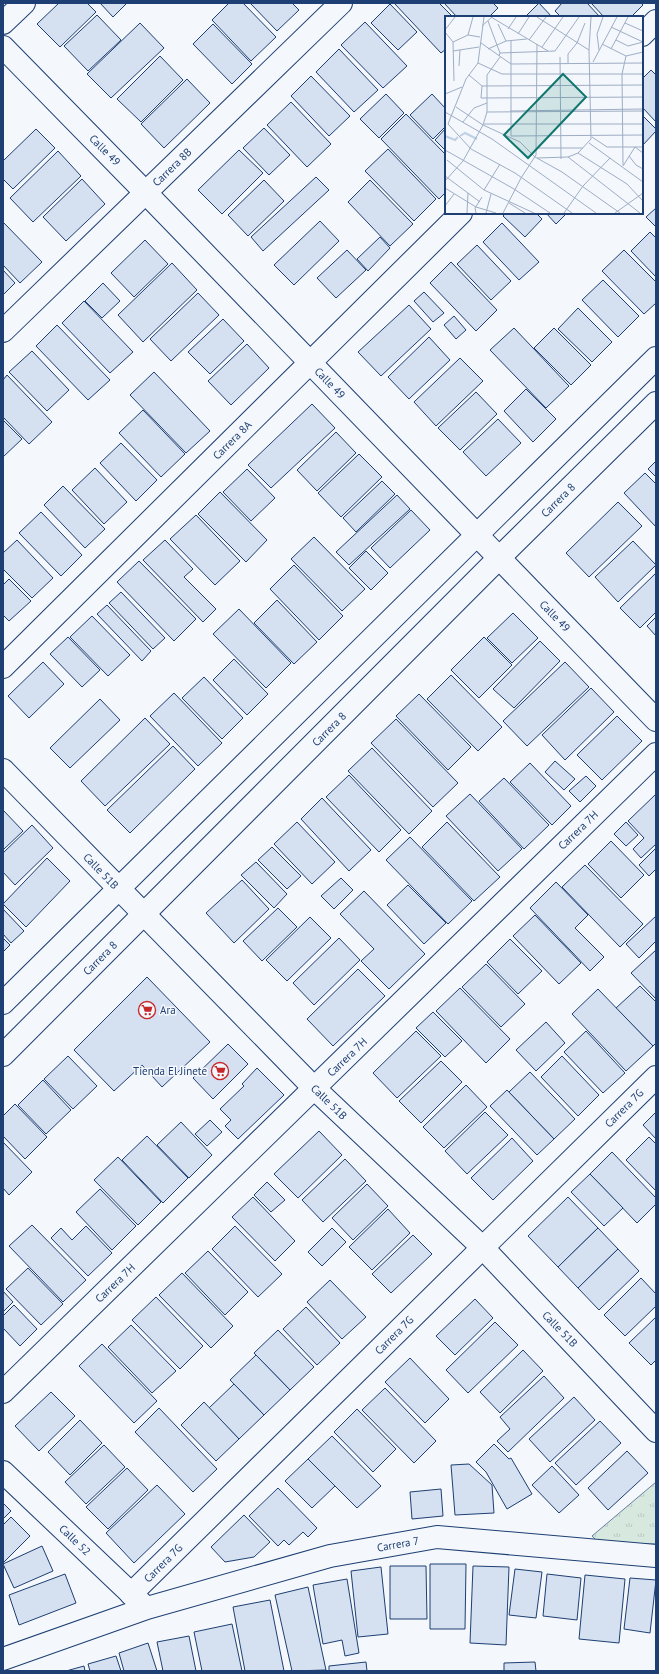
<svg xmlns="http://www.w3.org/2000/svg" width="659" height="1674" font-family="'PT Sans',sans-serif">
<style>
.grass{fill:url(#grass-tufts);stroke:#687fa3}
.building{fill:#d5e0f0;stroke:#1d3f73}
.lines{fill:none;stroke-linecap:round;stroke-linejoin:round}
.minor-casing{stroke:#1d3f73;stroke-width:24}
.minor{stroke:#f4f7fb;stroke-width:22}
.labels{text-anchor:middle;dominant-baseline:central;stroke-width:3;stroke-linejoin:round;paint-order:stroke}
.street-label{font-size:11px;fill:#1d3f73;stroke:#f4f7fb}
.poi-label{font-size:11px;fill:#1d3f73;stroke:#f4f7fb;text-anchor:start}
.inset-river{fill:none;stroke:#bed0e5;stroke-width:2}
.inset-road{fill:none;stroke:#9eadc5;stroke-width:1}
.view{fill:#0f766e;fill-opacity:0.15;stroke:#0f766e;stroke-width:2}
.inset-edge{fill:none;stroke:#1d3f73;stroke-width:2}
</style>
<defs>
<pattern id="grass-tufts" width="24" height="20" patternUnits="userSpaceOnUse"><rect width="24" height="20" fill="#d7e8df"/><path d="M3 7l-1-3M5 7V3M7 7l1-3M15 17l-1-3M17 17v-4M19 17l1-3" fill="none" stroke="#b8c8c3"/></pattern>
</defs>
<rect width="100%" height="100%" fill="#f4f7fb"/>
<path class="grass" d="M656,1482V1544H600L592,1536Z"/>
<g class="building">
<path d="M59,3H87L96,12L60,47L37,24Z"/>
<path d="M100,3H127L113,17Z"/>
<path d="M229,3H243L276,37L251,61L212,20Z"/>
<path d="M250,3H292L299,10L277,31Z"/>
<path d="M394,3H439L453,17H446V49L441,53Z"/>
<path d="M444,3H493L498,8L489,17H457Z"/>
<path d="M539,3L552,17H525Z"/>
<path d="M562,3H587L600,17H561L555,11Z"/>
<path d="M591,3H641L643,5L631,17H604Z"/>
<path d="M390,4L417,32L398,50L371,23Z"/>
<path d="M97,15L121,40L88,71L64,46Z"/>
<path d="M365,22L407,66L383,88L341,45Z"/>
<path d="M140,23L164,48L111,98L87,74Z"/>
<path d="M213,24L252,64L232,84L193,44Z"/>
<path d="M339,49L378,90L354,112L316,72Z"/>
<path d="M160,56L183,80L141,122L117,99Z"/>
<path d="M651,70L656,75V122L642,107V79Z"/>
<path d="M311,76L350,116L329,136L291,96Z"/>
<path d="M187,79L210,103L164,148L141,124Z"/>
<path d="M386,94L404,113L379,138L360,119Z"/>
<path d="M432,94L446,109V126L433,139L410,115Z"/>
<path d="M291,102L331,144L307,167L267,125Z"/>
<path d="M406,114L446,155V192L439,199L381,139Z"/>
<path d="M642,115L656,129V131L642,146Z"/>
<path d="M264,128L290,155L269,175L243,148Z"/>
<path d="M446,128V151L435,140Z"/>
<path d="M36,129L55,148L13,189L3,179V161Z"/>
<path d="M388,149L436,199L414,221L365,171Z"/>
<path d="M239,150L263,173L222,214L198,190Z"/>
<path d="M58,151L81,176L33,222L10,198Z"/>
<path d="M316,177L329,190L263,251L251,237Z"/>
<path d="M82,179L105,204L66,241L43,217Z"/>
<path d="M264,180L284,201L248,236L228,215Z"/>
<path d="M370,180L413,224L390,246L348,202Z"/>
<path d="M656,208V227L646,217Z"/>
<path d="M506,213H536L542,219L525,237L503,216Z"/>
<path d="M546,213H567L556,224Z"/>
<path d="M320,221L339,241L294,285L274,265Z"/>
<path d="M3,222L42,262L20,283L3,265Z"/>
<path d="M502,223L539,262L519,280L483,242Z"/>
<path d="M650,232L656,238V277L631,251Z"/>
<path d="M380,237L390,248L368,271L357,259Z"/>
<path d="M145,240L168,264L134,297L111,273Z"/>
<path d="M477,245L511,281L491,300L457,264Z"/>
<path d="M347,250L366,270L336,298L317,278Z"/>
<path d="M624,250L656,282V303L644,314L602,271Z"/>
<path d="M451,262L497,310L476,331L430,283Z"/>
<path d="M172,263L197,290L143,342L118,315Z"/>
<path d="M3,270L15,283L3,295Z"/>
<path d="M603,280L639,316L618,337L582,300Z"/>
<path d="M103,283L120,301L102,318L85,301Z"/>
<path d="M424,292L444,313L433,322L414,301Z"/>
<path d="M198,293L219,315L171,361L150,339Z"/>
<path d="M84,301L133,352L110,373L62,323Z"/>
<path d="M409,305L431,329L381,376L358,352Z"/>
<path d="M578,308L612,342L592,362L558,329Z"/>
<path d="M454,316L466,330L456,339L444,325Z"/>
<path d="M223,319L244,341L210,374L188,352Z"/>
<path d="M57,325L110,380L88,400L36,346Z"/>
<path d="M514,328L569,386L546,408L490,350Z"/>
<path d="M554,328L591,365L571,385L534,348Z"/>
<path d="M429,337L450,360L409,399L388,377Z"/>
<path d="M247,344L269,368L231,405L208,381Z"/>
<path d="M32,351L69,390L47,411L9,372Z"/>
<path d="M460,358L483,381L436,426L414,402Z"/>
<path d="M154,372L210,431L186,453L130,395Z"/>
<path d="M7,375L52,422L29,444L3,417V380Z"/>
<path d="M526,389L556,419L533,442L504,411Z"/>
<path d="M476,392L497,414L460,450L438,428Z"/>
<path d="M312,404L335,428L271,488L248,465Z"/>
<path d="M143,410L185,454L161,477L119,433Z"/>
<path d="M498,419L521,443L486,476L463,452Z"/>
<path d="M3,420L22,439L3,457Z"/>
<path d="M336,432L356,453L317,491L297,470Z"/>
<path d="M121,443L157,480L136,501L100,463Z"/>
<path d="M359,454L382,477L341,517L318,493Z"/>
<path d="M656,461V477L648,469Z"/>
<path d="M95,468L127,502L104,524L72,490Z"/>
<path d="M247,469L275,498L251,521L223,492Z"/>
<path d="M645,473L656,484V527L624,493Z"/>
<path d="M382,481L395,494L356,532L343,518Z"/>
<path d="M63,486L105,529L85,548L44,505Z"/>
<path d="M220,492L267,540L246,562L198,514Z"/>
<path d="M397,495L410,509L349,565L336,552Z"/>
<path d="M618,502L642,526L589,577L566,553Z"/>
<path d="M411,510L430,530L390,568L371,548Z"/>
<path d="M41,512L82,555L61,576L19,533Z"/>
<path d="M196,515L240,561L215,585L170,539Z"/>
<path d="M314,537L365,589L342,611L291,559Z"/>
<path d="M17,540L53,578L32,598L3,569V553Z"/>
<path d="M165,540L193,569L184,577L216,609L203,622L143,560Z"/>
<path d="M633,541L656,565L618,602L595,577Z"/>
<path d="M366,551L388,573L371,590L349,568Z"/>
<path d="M139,561L196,619L174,641L117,582Z"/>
<path d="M294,565L343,616L319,640L270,589Z"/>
<path d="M656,573V612L640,628L620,608Z"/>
<path d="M9,579L31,601L9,621L3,615V585Z"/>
<path d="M121,592L165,638L153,649L109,603Z"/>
<path d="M277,600L317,642L294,664L254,623Z"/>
<path d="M107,605L151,651L142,661L97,614Z"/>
<path d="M239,609L291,663L266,688L213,634Z"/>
<path d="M513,613L538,638L512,663L487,638Z"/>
<path d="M92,616L130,655L108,676L70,637Z"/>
<path d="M656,617V636L647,626Z"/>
<path d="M68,637L100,670L82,687L50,654Z"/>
<path d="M484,637L512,665L479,698L451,670Z"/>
<path d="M540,641L560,661L514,708L493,689Z"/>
<path d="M234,659L268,694L247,715L213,680Z"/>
<path d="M43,662L64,684L29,718L8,696Z"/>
<path d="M565,662L589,687L527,746L503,721Z"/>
<path d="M451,675L502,727L478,751L427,699Z"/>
<path d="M204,677L243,718L222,739L182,698Z"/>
<path d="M591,688L614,712L565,760L542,735Z"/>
<path d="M174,693L222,743L198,766L150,716Z"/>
<path d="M419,694L471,747L448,770L396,716Z"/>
<path d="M100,699L120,720L70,768L50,748Z"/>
<path d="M617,716L642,741L602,780L577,755Z"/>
<path d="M145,718L170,744L105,806L81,781Z"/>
<path d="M396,719L458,783L433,807L371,743Z"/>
<path d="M173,746L195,769L130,833L107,810Z"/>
<path d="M372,748L432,811L409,834L348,771Z"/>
<path d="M555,761L575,779L564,790L545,772Z"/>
<path d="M530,763L571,806L552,825L510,782Z"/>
<path d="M349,775L401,830L379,852L326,797Z"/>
<path d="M586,776L596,786L580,802L569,791Z"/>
<path d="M504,778L549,825L524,849L479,801Z"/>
<path d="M470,794L522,849L498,871L446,816Z"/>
<path d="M656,794V844L641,858L633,849L644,838L628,821Z"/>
<path d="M322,798L371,850L349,871L301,819Z"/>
<path d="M3,810L23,831L3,850Z"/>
<path d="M297,822L335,862L312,884L274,844Z"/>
<path d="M447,822L500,877L474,901L422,847Z"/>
<path d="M626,822L638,835L626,846L614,834Z"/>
<path d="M32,825L53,848L15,885L3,872V853Z"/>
<path d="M410,837L472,901L448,924L386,860Z"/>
<path d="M611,841L644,875L621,898L588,864Z"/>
<path d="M272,847L301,876L287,889L258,860Z"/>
<path d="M656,848V869L649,876L639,865Z"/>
<path d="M47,858L70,881L26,927L3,904Z"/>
<path d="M256,862L287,894L274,908L241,875Z"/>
<path d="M585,865L643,924L620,947L562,887Z"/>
<path d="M341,878L353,890L334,909L321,896Z"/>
<path d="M242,880L269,909L234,943L206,913Z"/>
<path d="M556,882L588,915L575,928L604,957L590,971L530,908Z"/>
<path d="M408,885L446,923L424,944L387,905Z"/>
<path d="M364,891L425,954L389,989L361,961L374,949L340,914Z"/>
<path d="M278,908L297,927L262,961L243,941Z"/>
<path d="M3,909L24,931L11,943L3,934Z"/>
<path d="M535,915L581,963L559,984L513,936Z"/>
<path d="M656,916V941L639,958L626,944Z"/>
<path d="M310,917L331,938L287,981L266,960Z"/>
<path d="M3,938L10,945L3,952Z"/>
<path d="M339,938L360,960L314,1005L293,983Z"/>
<path d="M510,939L542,971L518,994L487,962Z"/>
<path d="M656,950V999L631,973Z"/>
<path d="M486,964L525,1004L501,1027L462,987Z"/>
<path d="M358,969L385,996L333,1046L307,1019Z"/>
<path d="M147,977L210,1042L162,1087L142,1065L114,1091L74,1050Z"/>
<path d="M640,986L656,1002V1043L653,1046L616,1008Z"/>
<path d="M460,988L510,1039L486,1063L436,1011Z"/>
<path d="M598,989L653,1046L626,1071L572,1014Z"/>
<path d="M433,1012L462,1041L445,1057L416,1028Z"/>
<path d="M546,1022L565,1043L536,1071L516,1050Z"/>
<path d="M416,1031L441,1056L397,1098L373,1073Z"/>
<path d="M586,1031L625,1073L603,1093L564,1052Z"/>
<path d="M228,1044L248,1064L213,1099L193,1078Z"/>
<path d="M68,1056L97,1086L73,1109L44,1079Z"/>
<path d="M562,1056L599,1095L578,1116L541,1077Z"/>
<path d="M441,1061L462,1082L421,1123L399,1101Z"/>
<path d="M257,1068L284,1095L238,1139L225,1126L231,1120L220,1109L244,1086L242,1084Z"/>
<path d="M530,1072L575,1119L554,1139L509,1092Z"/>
<path d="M43,1080L71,1110L46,1134L18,1105Z"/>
<path d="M466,1085L487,1107L444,1148L423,1127Z"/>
<path d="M507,1090L554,1139L537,1155L490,1106Z"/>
<path d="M15,1104L47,1137L25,1159L3,1136V1116Z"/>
<path d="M485,1112L508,1135L467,1174L445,1151Z"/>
<path d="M656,1112V1139L643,1125Z"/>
<path d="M210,1120L222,1132L207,1146L195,1134Z"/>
<path d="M181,1122L212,1155L189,1178L157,1145Z"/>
<path d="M319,1131L342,1155L298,1198L274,1174Z"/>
<path d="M147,1136L188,1178L163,1203L122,1160Z"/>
<path d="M649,1137L656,1144V1191L626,1160Z"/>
<path d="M512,1138L533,1161L493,1200L471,1178Z"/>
<path d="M3,1142L32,1172L9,1195L3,1188Z"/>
<path d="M612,1152L656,1198V1204L637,1223L590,1174Z"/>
<path d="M118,1157L161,1202L138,1225L94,1180Z"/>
<path d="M345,1159L366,1181L323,1222L302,1200Z"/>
<path d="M590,1174L623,1208L604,1226L571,1192Z"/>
<path d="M267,1182L285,1200L271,1212L254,1195Z"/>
<path d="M367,1184L388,1206L353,1240L332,1218Z"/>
<path d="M100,1189L136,1226L112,1250L76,1212Z"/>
<path d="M253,1197L295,1241L275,1261L232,1217Z"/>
<path d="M568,1197L598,1228L558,1267L528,1236Z"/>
<path d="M388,1209L410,1233L372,1270L349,1247Z"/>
<path d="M32,1225L86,1280L63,1302L9,1246Z"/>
<path d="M86,1226L112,1253L88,1276L51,1238L61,1228L72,1240Z"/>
<path d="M235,1226L282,1274L258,1297L212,1249Z"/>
<path d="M332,1228L346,1242L322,1266L308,1252Z"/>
<path d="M598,1228L618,1249L578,1288L558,1267Z"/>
<path d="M413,1235L432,1254L391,1293L372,1274Z"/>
<path d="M618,1249L639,1271L599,1310L578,1288Z"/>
<path d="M208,1251L248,1292L225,1315L185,1273Z"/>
<path d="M28,1268L63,1304L41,1325L6,1289Z"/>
<path d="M182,1273L233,1326L211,1348L159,1295Z"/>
<path d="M641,1278L656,1294V1306L625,1336L604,1315Z"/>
<path d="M330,1280L366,1317L342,1339L307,1302Z"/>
<path d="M3,1291L13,1302L3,1312Z"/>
<path d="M156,1297L203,1346L180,1369L132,1320Z"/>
<path d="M475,1299L493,1318L455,1355L436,1336Z"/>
<path d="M14,1305L37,1329L20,1346L3,1328V1316Z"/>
<path d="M306,1307L340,1343L317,1365L283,1329Z"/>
<path d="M656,1317V1360L651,1365L629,1343Z"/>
<path d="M495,1322L518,1345L468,1393L446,1370Z"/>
<path d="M131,1325L176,1371L152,1393L108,1347Z"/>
<path d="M278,1330L314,1367L290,1390L254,1353Z"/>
<path d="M102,1344L157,1401L134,1423L79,1366Z"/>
<path d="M523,1350L543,1371L500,1413L480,1392Z"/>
<path d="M256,1355L290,1390L264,1415L230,1380Z"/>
<path d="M410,1358L449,1399L425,1423L385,1382Z"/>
<path d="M544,1376L564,1398L508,1452L497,1441L510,1429L500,1417Z"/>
<path d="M234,1384L264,1415L239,1439L209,1408Z"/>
<path d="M385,1388L436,1441L414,1463L362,1410Z"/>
<path d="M51,1392L75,1416L39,1451L15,1426Z"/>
<path d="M574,1397L595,1420L550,1462L529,1439Z"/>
<path d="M204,1402L239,1439L216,1461L181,1425Z"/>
<path d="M159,1408L217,1469L193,1492L135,1432Z"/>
<path d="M357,1409L396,1449L373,1472L334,1432Z"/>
<path d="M80,1420L102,1443L70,1475L48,1452Z"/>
<path d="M600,1421L621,1443L576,1485L555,1463Z"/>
<path d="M332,1436L381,1486L357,1508L308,1459Z"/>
<path d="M494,1444L509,1459L511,1458L532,1494L507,1509L486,1472L476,1462Z"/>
<path d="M104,1445L125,1467L86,1504L65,1482Z"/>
<path d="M627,1451L648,1473L608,1510L588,1488Z"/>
<path d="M308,1459L335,1486L312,1508L285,1481Z"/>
<path d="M469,1464L492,1485L494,1513L455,1515L451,1465Z"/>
<path d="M552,1466L579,1495L559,1513L532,1485Z"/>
<path d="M127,1468L148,1490L108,1529L86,1507Z"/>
<path d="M157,1485L185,1514L134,1563L106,1533Z"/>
<path d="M278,1488L317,1528L308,1537L303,1532L289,1545L284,1540L278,1546L249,1516Z"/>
<path d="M441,1489L443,1516L412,1519L410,1492Z"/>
<path d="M3,1503L11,1511L3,1519Z"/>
<path d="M244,1515L270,1542L254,1557L225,1562L211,1547Z"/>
<path d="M11,1517L30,1536L3,1563V1525Z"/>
<path d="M42,1546L53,1571L14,1588L3,1564Z"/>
<path d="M430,1564H466L465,1629H430Z"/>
<path d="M390,1566H426L427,1619H390Z"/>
<path d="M473,1566L509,1567L506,1645L470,1643Z"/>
<path d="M381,1567L388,1634L358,1637L351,1571Z"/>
<path d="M515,1569L542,1572L536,1618L509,1615Z"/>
<path d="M65,1574L76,1603L19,1625L9,1595Z"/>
<path d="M547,1574L581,1578L577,1620L543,1616Z"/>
<path d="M585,1575L625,1579L619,1643L579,1639Z"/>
<path d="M630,1578L656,1580L650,1633L624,1629Z"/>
<path d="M347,1579L359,1653L345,1656L342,1640L323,1644L313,1585Z"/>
<path d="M308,1587L326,1670L292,1671L275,1595Z"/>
<path d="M270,1600L284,1671H245L233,1607Z"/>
<path d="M232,1624L242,1671H202L194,1632Z"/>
<path d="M189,1636L196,1671H163L157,1642Z"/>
<path d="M148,1643L157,1671H124L119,1653Z"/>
<path d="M116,1656L121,1671H90L88,1664Z"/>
<path d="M366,1662L367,1671H329V1666Z"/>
<path d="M535,1662L536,1671H504V1663Z"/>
<path d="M84,1666L85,1671H66Z"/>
</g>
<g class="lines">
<g class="minor-casing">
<g id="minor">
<path d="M3,23L24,3"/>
<path d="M642,35L656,21"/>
<path d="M3,47L146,193L656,720"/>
<path d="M3,331L341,3"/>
<path d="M3,667L461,213"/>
<path d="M3,770L315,1089L483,1248L656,1431"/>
<path d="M3,1003L656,358"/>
<path d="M3,1055L499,558L656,403"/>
<path d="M3,1392L656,754"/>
<path d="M3,1472L142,1604"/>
<path d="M131,1594L656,1077"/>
<path d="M3,1659L147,1608L330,1556L437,1537L656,1556"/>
</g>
</g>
<use href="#minor" class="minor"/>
</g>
<defs>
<g id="supermarket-ring" transform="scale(0.9)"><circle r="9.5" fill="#f4f7fb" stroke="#c62828" stroke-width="1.5"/><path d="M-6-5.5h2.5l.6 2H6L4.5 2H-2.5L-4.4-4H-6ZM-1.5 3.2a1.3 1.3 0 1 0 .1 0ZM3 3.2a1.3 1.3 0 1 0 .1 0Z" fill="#c62828"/></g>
</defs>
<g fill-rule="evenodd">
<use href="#supermarket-ring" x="147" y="1010"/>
<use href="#supermarket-ring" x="220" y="1071"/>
</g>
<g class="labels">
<g class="street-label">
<text transform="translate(105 150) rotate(45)">Calle 49</text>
<text transform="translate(172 167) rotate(-44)">Carrera 8B</text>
<text transform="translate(330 383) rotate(46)">Calle 49</text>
<text transform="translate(232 440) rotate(-45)">Carrera 8A</text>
<text transform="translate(558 500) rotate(-45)">Carrera 8</text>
<text transform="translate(555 616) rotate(46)">Calle 49</text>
<text transform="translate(329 729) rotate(-45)">Carrera 8</text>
<text transform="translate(578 830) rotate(-44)">Carrera 7H</text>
<text transform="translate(101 871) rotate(46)">Calle 51B</text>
<text transform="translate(100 958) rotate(-45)">Carrera 8</text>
<text transform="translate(347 1057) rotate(-44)">Carrera 7H</text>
<text transform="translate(329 1102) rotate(44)">Calle 51B</text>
<text transform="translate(624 1108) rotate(-45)">Carrera 7G</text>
<text transform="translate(115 1283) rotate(-44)">Carrera 7H</text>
<text transform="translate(560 1329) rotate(46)">Calle 51B</text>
<text transform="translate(394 1335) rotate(-45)">Carrera 7G</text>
<text transform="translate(75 1540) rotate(44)">Calle 52</text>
<text transform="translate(398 1544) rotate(-10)">Carrera 7</text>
<text transform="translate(163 1563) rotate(-45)">Carrera 7G</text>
</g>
<g class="poi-label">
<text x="160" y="1010">Ara</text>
<text x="207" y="1071" text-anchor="end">Tienda El Jinete</text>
</g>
</g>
<g transform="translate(445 16)">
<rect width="198" height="198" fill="#f4f7fb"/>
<path class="inset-river" d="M0,120L10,124L13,121M15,120L20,117L32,123"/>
<path class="inset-road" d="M39,1L33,47L21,63L3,108L26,133L70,157L127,197M46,1L103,35M92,1L144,34M43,5L55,37L54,40M180,7L198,15M53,8L61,25M37,10L47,1M166,11L198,26M63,13L71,1M0,14L10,1M0,16L8,26L9,65M73,18L84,1M23,19L28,1M23,19L35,21M84,24L101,1M171,24L183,30L198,26M66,25V120M8,26L23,19M36,27L66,48L198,47M157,28L181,40L198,36M97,31L118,1M43,33L61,25L82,23M166,33L183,1M154,34L152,18L158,1M8,35L34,31M55,37L110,35L134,1M115,41L116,143M148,46L172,1M33,47L57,58H198M123,47V38L132,27L140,7M14,50L15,34M24,59L37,70L198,69M37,70L36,82L198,81M0,78L17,71M11,91L38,109L75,126L90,141L117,156L175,197M65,95L198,93M0,96L47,123L151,197M42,96L198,95M18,106L29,92L42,87M39,108H198M66,120L198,119M147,121L162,131H198M144,127L198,166M91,132H138M0,134L69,173L105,197M133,137L182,168L198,185M184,140L191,149L198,153M123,141L195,197M92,142L123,141L133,137L146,123L144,34L146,1M2,144L39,174L89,197M178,149L177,58L181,40M178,150L190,131L198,137M0,160L35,186M0,165L18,145L38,109L42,96V59L55,41M0,172L31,191L51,197M39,174L55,148M64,187L80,197M0,190L9,178M22,197L23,177M31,197L30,192L37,181M41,197L46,178M58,197L76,162L91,139L92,28M119,197L138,170L165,142M170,197L198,177"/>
<path class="view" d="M118,58L141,81L83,142L59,119Z"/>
<rect width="198" height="198" class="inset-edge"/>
</g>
<rect width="659" height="1674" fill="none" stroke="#1d3f73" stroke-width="8"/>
</svg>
